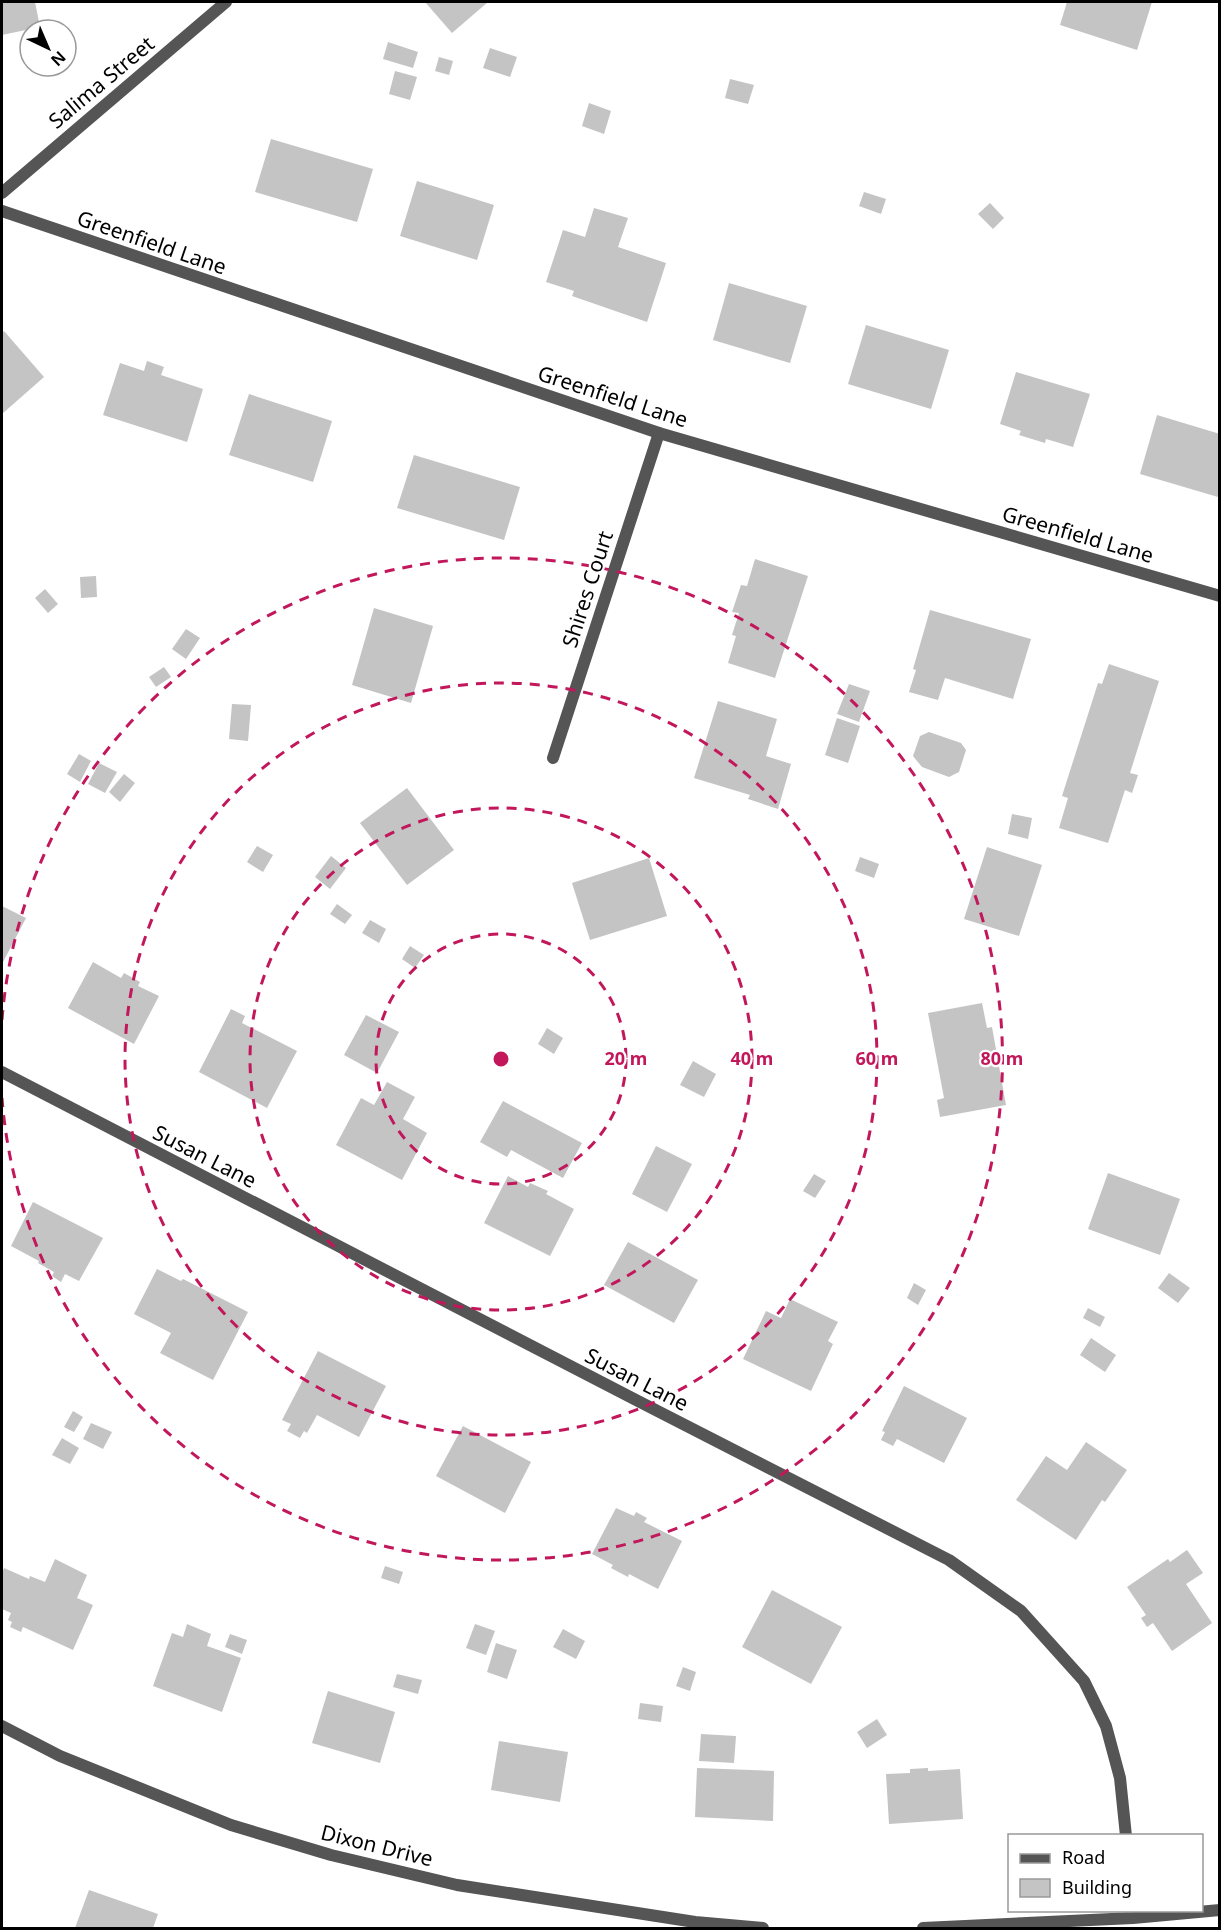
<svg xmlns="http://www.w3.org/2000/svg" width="1221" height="1930" font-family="'Noto Sans',sans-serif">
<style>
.building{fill:#c4c4c4}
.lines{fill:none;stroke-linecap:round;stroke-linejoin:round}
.street{stroke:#555;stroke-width:12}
.ring{fill:none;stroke:#c2185b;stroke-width:3;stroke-dasharray:10 8}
.labels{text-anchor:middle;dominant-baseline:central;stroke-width:4.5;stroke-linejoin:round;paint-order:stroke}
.street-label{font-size:21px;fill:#000;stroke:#fff}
.centre{fill:#c2185b;stroke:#fff;stroke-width:3}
.ring-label{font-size:18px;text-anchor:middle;font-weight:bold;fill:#c2185b;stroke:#fff;stroke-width:4.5;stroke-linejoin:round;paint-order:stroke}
</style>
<rect width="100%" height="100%" fill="#fff"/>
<g class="building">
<path d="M2,2H35L40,27L2,35Z"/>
<path d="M425,2H488L452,33Z"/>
<path d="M1067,2H1152L1137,50L1060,25Z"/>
<path d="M388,42L418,52L413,68L383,59Z"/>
<path d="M490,48L517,57L510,77L483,68Z"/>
<path d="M439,57L453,61L449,75L435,71Z"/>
<path d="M395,71L417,77L410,100L389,94Z"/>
<path d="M730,79L754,85L748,104L725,98Z"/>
<path d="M589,103L611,111L604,134L582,126Z"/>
<path d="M271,139L373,169L357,222L255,192Z"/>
<path d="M417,181L494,205L477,260L400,236Z"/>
<path d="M864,192L886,199L881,214L859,206Z"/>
<path d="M990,203L1004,218L993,229L978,214Z"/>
<path d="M594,208L628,218L618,247L666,263L647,322L572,296L574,291L546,282L563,230L585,237Z"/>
<path d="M729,283L807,306L790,363L713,340Z"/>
<path d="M866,325L949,350L931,409L848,384Z"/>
<path d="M4,331L44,377L2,414V333Z"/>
<path d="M147,361L164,367L161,375L203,389L187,442L103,415L120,363L144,371Z"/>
<path d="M1016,372L1090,394L1073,447L1046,439L1045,443L1019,435L1021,431L1000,424Z"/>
<path d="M249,394L332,421L313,482L229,455Z"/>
<path d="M1157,415L1220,434V491L1218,497L1140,474Z"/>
<path d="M414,455L520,487L504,540L397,508Z"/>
<path d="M755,559L808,576L775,678L728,663L736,636L732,635L739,613L732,612L741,585L747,586Z"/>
<path d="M96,576L97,597L81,598L80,577Z"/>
<path d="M45,589L58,604L48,613L35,598Z"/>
<path d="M374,608L433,626L411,703L352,685Z"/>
<path d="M930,610L1031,639L1013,699L945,678L938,700L909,692L916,670L913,669Z"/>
<path d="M186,629L200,638L186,659L172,649Z"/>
<path d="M1109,664L1159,681L1130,773L1138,775L1132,793L1125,790L1108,843L1059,828L1068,798L1062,796L1098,683L1102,684Z"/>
<path d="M164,667L171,677L156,687L149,677Z"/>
<path d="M849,684L870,691L859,722L837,714Z"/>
<path d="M718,701L777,719L766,756L791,764L778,809L748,799L750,795L694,778Z"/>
<path d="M232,704L251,705L248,741L229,739Z"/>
<path d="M837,718L860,726L848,763L825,755Z"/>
<path d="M929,732L961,743L966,750L959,772L949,777L922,767L913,756L920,736Z"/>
<path d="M79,754L91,761L80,782L67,774Z"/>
<path d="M99,763L117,772L105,793L88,784Z"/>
<path d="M124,774L135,783L120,802L109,792Z"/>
<path d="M407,788L454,850L407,885L360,823Z"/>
<path d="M1012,814L1032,818L1028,839L1008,834Z"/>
<path d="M257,846L273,855L263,872L247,862Z"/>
<path d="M987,847L1042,865L1019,936L964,919Z"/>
<path d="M331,856L346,868L330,889L315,877Z"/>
<path d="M860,857L879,864L874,878L855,871Z"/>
<path d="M649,858L667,916L590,940L572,883Z"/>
<path d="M337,904L352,915L345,924L330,914Z"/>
<path d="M2,906L26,918L2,964Z"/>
<path d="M370,920L386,929L379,943L362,933Z"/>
<path d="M410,946L424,955L415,968L402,959Z"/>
<path d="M93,962L121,978L124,973L140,982L138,986L159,996L134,1044L68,1008Z"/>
<path d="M982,1003L987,1028L992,1027L1006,1105L940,1117L937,1100L944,1098L928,1013Z"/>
<path d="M231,1009L245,1016L242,1023L297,1051L267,1108L199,1072Z"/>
<path d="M366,1015L399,1032L377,1073L344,1055Z"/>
<path d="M547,1028L563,1038L554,1054L538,1044Z"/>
<path d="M693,1061L716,1074L704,1097L680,1085Z"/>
<path d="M387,1082L415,1097L403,1119L427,1133L402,1180L336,1145L361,1098L374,1105Z"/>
<path d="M503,1101L582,1143L563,1178L511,1150L507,1157L480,1142Z"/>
<path d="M656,1146L692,1164L667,1212L632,1194Z"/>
<path d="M1108,1173L1180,1199L1160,1255L1088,1229Z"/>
<path d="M814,1174L826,1181L815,1198L803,1191Z"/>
<path d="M508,1176L528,1187L530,1183L548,1191L546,1194L574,1209L550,1256L484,1223Z"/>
<path d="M33,1202L103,1238L79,1281L65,1274L61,1282L52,1276L54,1272L38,1263L39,1261L11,1246Z"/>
<path d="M628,1242L698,1280L674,1323L604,1285Z"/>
<path d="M157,1269L181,1281L183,1279L248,1312L213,1380L160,1353L171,1333L134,1314Z"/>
<path d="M1169,1273L1190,1288L1178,1303L1158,1288Z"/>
<path d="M914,1283L926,1290L918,1305L907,1298Z"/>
<path d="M790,1299L838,1322L828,1341L833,1344L811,1391L743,1359L766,1311L781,1318Z"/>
<path d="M1088,1308L1105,1317L1100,1327L1083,1318Z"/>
<path d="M1091,1338L1116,1355L1105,1372L1080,1355Z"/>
<path d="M318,1351L386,1386L359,1437L317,1415L307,1433L304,1431L300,1438L287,1431L291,1424L282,1420Z"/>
<path d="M904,1386L967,1418L944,1463L897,1439L893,1446L881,1440L885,1432L882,1431Z"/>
<path d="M73,1411L83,1417L74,1432L64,1427Z"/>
<path d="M91,1423L112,1432L103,1449L83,1439Z"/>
<path d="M463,1426L531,1462L505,1513L436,1476Z"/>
<path d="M62,1438L79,1448L70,1464L52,1455Z"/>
<path d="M1086,1442L1127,1470L1105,1502L1102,1500L1076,1540L1016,1500L1046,1456L1067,1470Z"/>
<path d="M616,1508L634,1516L636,1512L647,1518L644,1522L682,1541L658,1589L629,1574L628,1577L611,1568L613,1565L592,1554Z"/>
<path d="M1187,1550L1203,1573L1186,1584L1212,1623L1172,1651L1153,1623L1147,1627L1141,1618L1146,1615L1127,1587L1168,1559L1170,1562Z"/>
<path d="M55,1559L87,1575L77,1598L93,1605L73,1650L23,1627L21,1632L10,1627L12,1622L8,1620L11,1613L2,1609V1574L4,1568L29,1579L30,1576L45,1582Z"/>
<path d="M385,1566L403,1572L399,1584L381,1578Z"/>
<path d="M772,1590L842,1627L811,1684L742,1647Z"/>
<path d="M187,1624L211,1634L207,1646L241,1658L222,1712L153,1686L172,1633L183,1637Z"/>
<path d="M475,1624L495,1631L486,1655L466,1648Z"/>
<path d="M563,1629L585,1641L576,1659L553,1647Z"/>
<path d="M230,1634L247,1640L242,1654L225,1647Z"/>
<path d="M496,1643L517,1650L507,1679L487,1672Z"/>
<path d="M683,1667L696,1672L690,1691L676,1686Z"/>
<path d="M397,1674L422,1680L418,1694L393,1687Z"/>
<path d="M328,1691L395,1712L380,1763L312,1743Z"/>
<path d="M640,1703L663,1706L661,1722L638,1719Z"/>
<path d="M877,1719L887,1735L867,1748L857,1732Z"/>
<path d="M701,1734L736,1736L734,1763L699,1761Z"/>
<path d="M499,1741L568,1752L560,1802L491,1790Z"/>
<path d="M697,1768L774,1771L773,1821L695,1817Z"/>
<path d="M928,1768V1771L960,1769L963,1819L889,1824L886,1774L910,1773V1769Z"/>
<path d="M89,1890L158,1914L153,1928H75Z"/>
</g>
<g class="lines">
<g class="street">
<path d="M2,193L226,2"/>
<path d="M2,211L659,433L1220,596"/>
<path d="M553,758L659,433"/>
<path d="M2,1072L638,1401L949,1560L1021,1611L1084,1681L1106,1726L1120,1778L1126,1836"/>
<path d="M2,1726L60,1756L231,1825L331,1855L457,1885L695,1922L763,1928"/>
<path d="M923,1928L1133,1918L1220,1910"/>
</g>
</g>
<g class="ring">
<circle cx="501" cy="1059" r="125"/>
<circle cx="501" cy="1059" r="251"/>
<circle cx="501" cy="1059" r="376"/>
<path d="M2 1020A501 501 0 1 1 2 1098"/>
</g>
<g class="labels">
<g class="street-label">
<text transform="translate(101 82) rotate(-40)">Salima Street</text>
<text transform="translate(152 242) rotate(19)">Greenfield Lane</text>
<text transform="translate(613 396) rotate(18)">Greenfield Lane</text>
<text transform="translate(1078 534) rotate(16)">Greenfield Lane</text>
<text transform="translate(587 589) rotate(-72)">Shires Court</text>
<text transform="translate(205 1156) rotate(27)">Susan Lane</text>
<text transform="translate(637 1379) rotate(27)">Susan Lane</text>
<text transform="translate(377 1845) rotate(14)">Dixon Drive</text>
</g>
</g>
<circle cx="501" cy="1059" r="9" class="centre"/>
<g class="ring-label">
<text x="626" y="1065">20 m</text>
<text x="752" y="1065">40 m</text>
<text x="877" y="1065">60 m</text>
<text x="1002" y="1065">80 m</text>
</g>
<rect width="1221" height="1930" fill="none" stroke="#000000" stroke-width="6"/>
<rect x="1008" y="1834" width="195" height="78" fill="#ffffff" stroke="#999999" stroke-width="1.5"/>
<rect x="1020" y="1854" width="30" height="9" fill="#555555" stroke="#999999" stroke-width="1.5"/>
<text x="1062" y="1864" font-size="18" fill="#000000">Road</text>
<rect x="1020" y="1879" width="30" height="18" fill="#c4c4c4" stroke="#999999" stroke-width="1.5"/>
<text x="1062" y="1894" font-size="18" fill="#000000">Building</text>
<g transform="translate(48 48) rotate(136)"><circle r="28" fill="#ffffff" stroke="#999999" stroke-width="1.5"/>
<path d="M0-4.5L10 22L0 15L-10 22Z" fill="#000000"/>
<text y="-9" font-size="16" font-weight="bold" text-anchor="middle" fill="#000000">N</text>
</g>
</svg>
